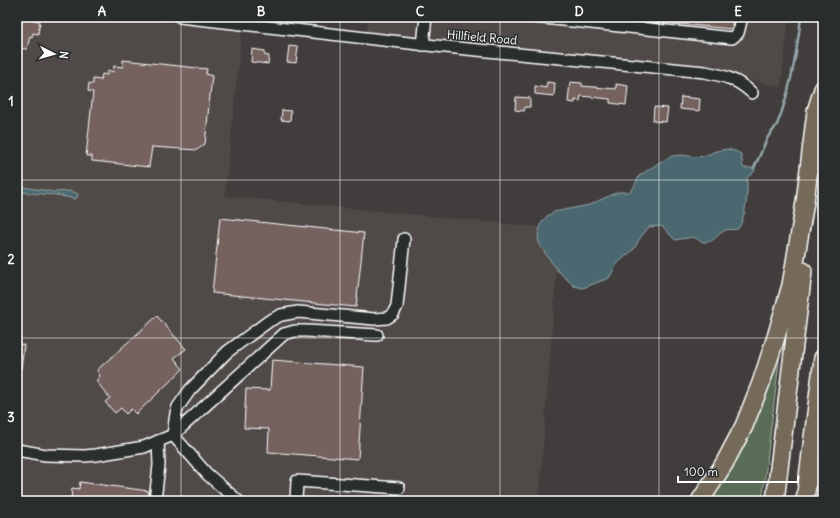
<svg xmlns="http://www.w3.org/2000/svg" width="840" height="518" font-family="Delius,sans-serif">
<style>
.built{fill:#504846}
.green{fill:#596c56;stroke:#acb6aa}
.water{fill:#4b676f;stroke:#93a4a9}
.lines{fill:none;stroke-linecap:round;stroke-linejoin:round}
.stream{stroke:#93a4a9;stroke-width:2.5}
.building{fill:#74625e;stroke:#fff}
.minor-casing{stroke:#fff;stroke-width:14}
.highway-casing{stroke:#fff;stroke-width:20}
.minor{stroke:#2a2d2e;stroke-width:11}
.highway{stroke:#746a5a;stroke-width:17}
.grid{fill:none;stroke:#fff;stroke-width:1;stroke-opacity:0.55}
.labels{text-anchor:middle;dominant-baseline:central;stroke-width:3;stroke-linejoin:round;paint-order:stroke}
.street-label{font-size:12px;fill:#fff;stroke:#2a2d2e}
.neatline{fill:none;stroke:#fff;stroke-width:1.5}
.grid-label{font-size:13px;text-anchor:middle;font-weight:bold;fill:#fff}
</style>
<rect width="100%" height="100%" fill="#403d3c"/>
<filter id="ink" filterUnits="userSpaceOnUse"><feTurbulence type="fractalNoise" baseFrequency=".025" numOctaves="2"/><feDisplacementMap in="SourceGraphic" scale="8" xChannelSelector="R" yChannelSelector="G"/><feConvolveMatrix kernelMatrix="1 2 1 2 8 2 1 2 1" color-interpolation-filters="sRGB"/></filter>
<g filter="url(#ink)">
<g class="built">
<path d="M17,17H108L242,28L225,196L560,229L539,501H17Z"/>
<path d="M368,17H789L781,87L709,71L366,35Z"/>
</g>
<g class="green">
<path d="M780,354L762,501H707L774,368Z"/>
<path d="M823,455V501H817Z"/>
</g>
<g class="water">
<path d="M727,149L735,151L741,154L743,167L745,168H754L755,171L747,178C748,193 746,217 738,229C734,230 730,229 726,230C717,233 715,243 704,242C699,242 698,238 693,237L675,240L662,226L649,227L640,238L634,249L618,263L609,278L583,288L574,286L558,271L540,246L538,238L540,225L547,216L554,212L589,205L618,192H629L634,187L639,176L660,162L672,156L682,155L696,157L704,156L716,151Z"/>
<path d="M17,186L54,192L71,191L78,194L77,198L72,199L71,198L56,195L17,192Z"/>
</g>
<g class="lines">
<path class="stream" d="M754,168C759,158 763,147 768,137C771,132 776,128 778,122C791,89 797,52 801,17"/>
</g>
<g class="building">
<path d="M659,17H733L732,29L659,22Z"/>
<path d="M19,18L40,21L38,34L33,33L32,37L30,36L27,49L17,48V31Z"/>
<path d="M289,46L298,47L296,63L287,62Z"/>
<path d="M252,49L265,51L264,55L269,56L268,64L251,62Z"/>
<path d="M123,60L207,69L206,74L212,76L205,144L197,150L152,147L149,167L92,161V156H86L93,92L88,91L89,83L93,84V79L101,80L102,74L107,75L108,70L113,72L114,66L123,67Z"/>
<path d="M547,82L555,83L554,96L535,94V86L546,88Z"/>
<path d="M570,82L582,83V86L616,89V84L628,86L626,105L610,103V99L581,96L580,101L575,100V103L568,102Z"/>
<path d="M516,97L530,98V107H525L524,111L515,110Z"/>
<path d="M681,97L700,99L699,111L680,109Z"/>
<path d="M654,107L668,108L666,122L653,121Z"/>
<path d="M282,110L291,111L290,121L281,120Z"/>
<path d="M220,218L364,233L356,307L212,293Z"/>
<path d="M157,316L186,349L174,358L183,369L136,414L131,409L126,414L121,408L115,413L105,402L110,398L96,381L100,376L97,370Z"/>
<path d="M17,343L24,345L21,369H17Z"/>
<path d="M272,360L364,367L358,459L268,452L269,429L244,428L246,389L270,390Z"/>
<path d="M80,482L149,491L148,501H71L72,488L79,489Z"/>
</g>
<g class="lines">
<g class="minor-casing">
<g id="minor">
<path d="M180,17L436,46L705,72C725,76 737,79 752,93"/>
<path d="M535,17L732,38L738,33L742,17"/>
<path d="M423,45L426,17"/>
<path d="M17,450L46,455L84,456L96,455L144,447L173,435L284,334L295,331H306L377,335"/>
<path d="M155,501L159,465L158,441"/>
<path d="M238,501L207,474L173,435L176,413L178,407L190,390L227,352L269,321L281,315L298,312L374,319L387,318L393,314L397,306L404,239"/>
<path d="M296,501L297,481L399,488"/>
</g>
</g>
<g class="highway-casing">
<g id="highway">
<path d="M700,501L724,464L744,426L761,383L776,337L791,285L795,262L805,202L816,111L823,89"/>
<path d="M775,501L803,271"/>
<path d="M805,501L823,358"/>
</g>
</g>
<use href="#minor" class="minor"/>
<use href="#highway" class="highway"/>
</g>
</g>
<path class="grid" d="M181,17V501M340,17V501M500,17V501M659,17V501M17,180H823M17,338H823"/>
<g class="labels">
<g class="street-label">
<text transform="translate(482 37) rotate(5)">Hillfield Road</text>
</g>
</g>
<rect width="840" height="518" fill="none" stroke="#2a2d2e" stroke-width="44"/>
<g transform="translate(54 54) rotate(96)" stroke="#2a2d2e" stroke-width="3" paint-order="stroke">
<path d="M0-3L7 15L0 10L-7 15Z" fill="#ffffff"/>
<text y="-6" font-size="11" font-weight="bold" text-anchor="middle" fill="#ffffff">N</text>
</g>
<path d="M678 476v6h120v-6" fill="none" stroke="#ffffff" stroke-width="2"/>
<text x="684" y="476" font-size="12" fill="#ffffff" stroke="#2a2d2e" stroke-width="3" paint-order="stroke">100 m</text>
<rect x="22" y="22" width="796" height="474" class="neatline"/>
<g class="grid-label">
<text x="102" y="16">A</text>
<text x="261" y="16">B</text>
<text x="420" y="16">C</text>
<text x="579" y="16">D</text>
<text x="738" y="16">E</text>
<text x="11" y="106">1</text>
<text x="11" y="264">2</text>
<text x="11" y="422">3</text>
</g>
</svg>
